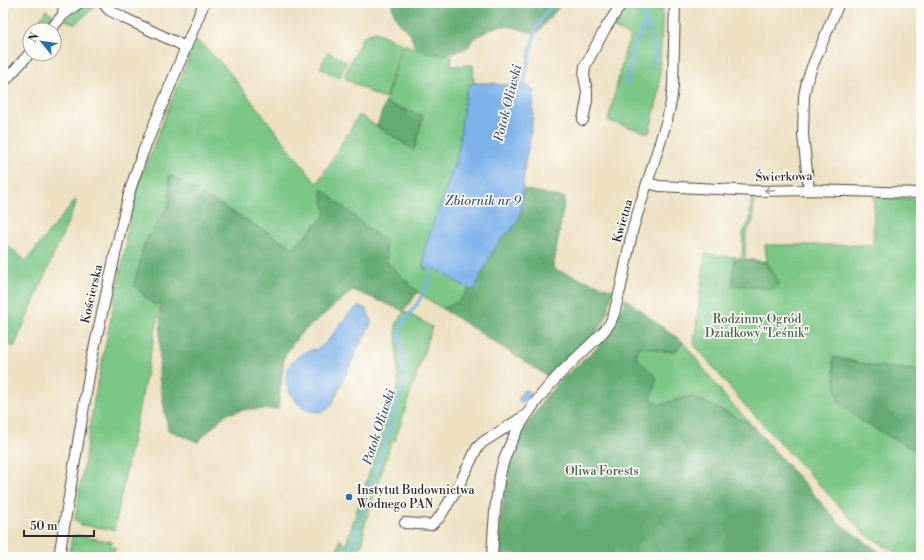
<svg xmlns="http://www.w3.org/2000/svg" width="924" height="560" font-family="'Libre Bodoni',serif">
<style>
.green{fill:#7ac685;stroke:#527858}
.forest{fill:#63ab72;stroke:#476b4e}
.water{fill:#7cb1ea;stroke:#546e8a}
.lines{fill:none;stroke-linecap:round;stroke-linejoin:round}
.stream{stroke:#7cb1ea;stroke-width:3}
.minor-casing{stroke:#484642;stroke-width:12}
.minor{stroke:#fff;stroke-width:10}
.oneway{stroke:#a0a0a0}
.poi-dot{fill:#1f6fb2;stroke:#fdfcf7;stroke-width:1.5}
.labels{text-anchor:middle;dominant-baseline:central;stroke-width:3.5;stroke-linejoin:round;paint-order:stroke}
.street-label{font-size:12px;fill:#2b2b2b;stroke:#fdfcf7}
.park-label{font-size:12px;fill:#47614a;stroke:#fdfcf7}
.poi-label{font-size:12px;fill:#2b2b2b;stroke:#fdfcf7;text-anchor:start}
.water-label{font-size:13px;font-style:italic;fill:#475a6e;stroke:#fdfcf7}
</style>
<rect width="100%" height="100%" fill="#fdfcf7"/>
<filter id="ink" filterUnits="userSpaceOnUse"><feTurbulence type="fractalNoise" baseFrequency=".025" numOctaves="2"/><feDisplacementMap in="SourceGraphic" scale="8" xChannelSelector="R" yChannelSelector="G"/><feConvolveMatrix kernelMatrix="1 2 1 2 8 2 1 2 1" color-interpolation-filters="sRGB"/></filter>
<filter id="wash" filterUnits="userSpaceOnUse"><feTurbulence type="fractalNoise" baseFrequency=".012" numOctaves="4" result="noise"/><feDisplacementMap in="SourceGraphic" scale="16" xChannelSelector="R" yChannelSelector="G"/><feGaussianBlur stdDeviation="0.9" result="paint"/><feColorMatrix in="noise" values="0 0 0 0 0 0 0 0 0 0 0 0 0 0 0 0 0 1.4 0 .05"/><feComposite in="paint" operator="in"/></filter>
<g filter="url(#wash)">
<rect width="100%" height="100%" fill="#ede1c2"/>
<g class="green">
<path d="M88,3L96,4L94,8L75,24L65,20C72,13 78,6 88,3Z"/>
<path d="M626,3H663L659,94L649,133L608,121L626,48L631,36L610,26Z"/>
<path d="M46,10L53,15C50,21 45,25 40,30H33Z"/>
<path d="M3,11L4,16H10L8,19V34L3,39Z"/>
<path d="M376,32L402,44L386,97L381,98L346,79L345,74L363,36Z"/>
<path d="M196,40L208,50L226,68L317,184L359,115L414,150L423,116L385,103L404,44L416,49L452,56L451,66L473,65L474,83L469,85L466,92L464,104L458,154L444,195L424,249V269L432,268L437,270L469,289L458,302L443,309L426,298L418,292L387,263L385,241L358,220L321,189L326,214L294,248L169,175L170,203L144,244L161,303L114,530L81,525L79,522L75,520L95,395L126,245L125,238L138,184Z"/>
<path d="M328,52L347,62L339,78L320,68Z"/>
<path d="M751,196H754L753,222L746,233L745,259L767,262L765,245H873L874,197L921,199V371L874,366L834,357L861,421L921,453V557H902L864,533L743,403L694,344L705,254L742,258L743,232L750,221Z"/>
<path d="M75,200L77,201L15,345L14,347L3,342V242L26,261Z"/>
<path d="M404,311L432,327L395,441L392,440L364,527L363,542L355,557H335L340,539L345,547L398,385L396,325Z"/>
<path d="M683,342L727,399L751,424L690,396L659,405L651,399L636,356L639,346L662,351H676Z"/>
<path d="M77,535L112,542L111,547H115L114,557H69L72,536Z"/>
</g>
<g class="forest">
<path d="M392,3H562C554,14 545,22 538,32H530L513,27L505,26L495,27L473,39L468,47L457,52L442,55L416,49C413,44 412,38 410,34C407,30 403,28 400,24C396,19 392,10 392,3Z"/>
<path d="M385,103L423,116L414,150L377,126Z"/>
<path d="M169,175L294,248L326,214L321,188L358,220L385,241L387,263L418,292L404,311L353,290L299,335L284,357L278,409H248L226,414L198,442L168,430L159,378L161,304H152L134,285L144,244L170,203Z"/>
<path d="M523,189L565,198L553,269L613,290L605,321L589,341L558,365L549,377L443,309L458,302L469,289L474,290L493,250L500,240L511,230L522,197Z"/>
<path d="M734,260L767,262L780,284L772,289L732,285Z"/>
<path d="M626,299L654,321L683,342L676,351H662L639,346L636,357L657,378L651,399L659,405L690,396L751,424L840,524L886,557H501L499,541L504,496L512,454L521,433L545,398L562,379L597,348L608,334L618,318Z"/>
<path d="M833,357L874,366L921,371V453L861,421L838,400L834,373Z"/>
</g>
<g class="water">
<path d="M474,83H494L501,85L523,84L530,87L534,90L532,124L529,145L525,162L522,197V207L519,218L511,230L500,240L493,250L474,290L469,289L437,270L432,268L424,269V249L444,195L458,154L464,104L466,92L469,85Z"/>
<path d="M360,306L367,310L371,320V324L358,348L331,406C329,408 328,409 326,410C305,420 277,389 289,367C293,360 300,354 308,351C310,350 314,350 317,349C322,347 327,341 331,337C337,329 349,309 360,306Z"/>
<path d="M524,390H527L530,393V396L525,403L520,402C518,398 521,393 524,390Z"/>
</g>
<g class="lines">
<g class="stream">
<path d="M646,21L655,48L653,65"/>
<path d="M627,83L634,47L646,21L640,8V3"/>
<path d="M523,88L531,48L536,30L539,23L553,3"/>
<path d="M348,557L359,522L403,386C407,368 398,349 401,330C402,320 409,315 415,307C421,297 427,288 430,276C431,272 431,269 433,265"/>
</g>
</g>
</g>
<g filter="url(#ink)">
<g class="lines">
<g class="minor-casing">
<g id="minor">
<path d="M103,3L109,10L124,18L186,47"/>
<path d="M63,15L64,3"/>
<path d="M50,30L63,15L79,3"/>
<path d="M3,83L30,53"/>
<path d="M583,120L587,100V91L584,76L585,66L605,29L622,3"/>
<path d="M648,183L659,186L718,189L753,191L809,190L921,193"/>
<path d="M809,190L803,135L804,96L807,81L812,67L839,3"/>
<path d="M405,523L431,525L439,518L456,491L477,448L483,442L526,415"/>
<path d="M59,557L92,358L125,210L131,187L143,152L204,3"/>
<path d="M492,557C493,539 494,520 496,502C498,489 499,476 503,463C513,431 533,403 556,378C571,362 589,347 604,331L610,323L614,314L621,286L633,228L667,120L671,102L673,86L675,3"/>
</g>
</g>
<use href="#minor" class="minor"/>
</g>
<defs><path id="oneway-shaft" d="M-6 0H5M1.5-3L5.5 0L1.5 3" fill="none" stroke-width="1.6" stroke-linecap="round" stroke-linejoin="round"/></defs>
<use class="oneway" href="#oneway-shaft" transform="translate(770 190) rotate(179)"/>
</g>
<circle class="poi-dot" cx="349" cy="497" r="4"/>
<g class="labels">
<g class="street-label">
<text transform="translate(784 177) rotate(-1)">Świerkowa</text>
<text transform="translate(623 221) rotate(-74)">Kwietna</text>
<text transform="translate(92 294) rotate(-77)">Kościerska</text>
</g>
<g class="park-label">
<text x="757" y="319">Rodzinny Ogród<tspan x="757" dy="14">Działkowy "Leśnik"</tspan></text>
<text x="602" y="471">Oliwa Forests</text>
</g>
<g class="poi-label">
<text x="357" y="490">Instytut Budownictwa<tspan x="357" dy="14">Wodnego PAN</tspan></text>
</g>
<g class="water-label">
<text transform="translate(508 103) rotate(-76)">Potok Oliwski</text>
<text x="483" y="201">Zbiornik nr 9</text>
<text transform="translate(379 427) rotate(-72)">Potok Oliwski</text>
</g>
</g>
<rect width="924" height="560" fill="none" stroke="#fdfcf7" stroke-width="16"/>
<g transform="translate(42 42) rotate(299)"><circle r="19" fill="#fdfcf7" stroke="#a9a8a5"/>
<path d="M0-3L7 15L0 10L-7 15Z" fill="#1f6fb2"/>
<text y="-6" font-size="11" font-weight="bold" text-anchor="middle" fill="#2b2b2b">N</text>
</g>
<path d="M24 530v6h70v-6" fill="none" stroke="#2b2b2b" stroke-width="2"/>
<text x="30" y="530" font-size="12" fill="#2b2b2b" stroke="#fdfcf7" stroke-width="3" paint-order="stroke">50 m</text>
</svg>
